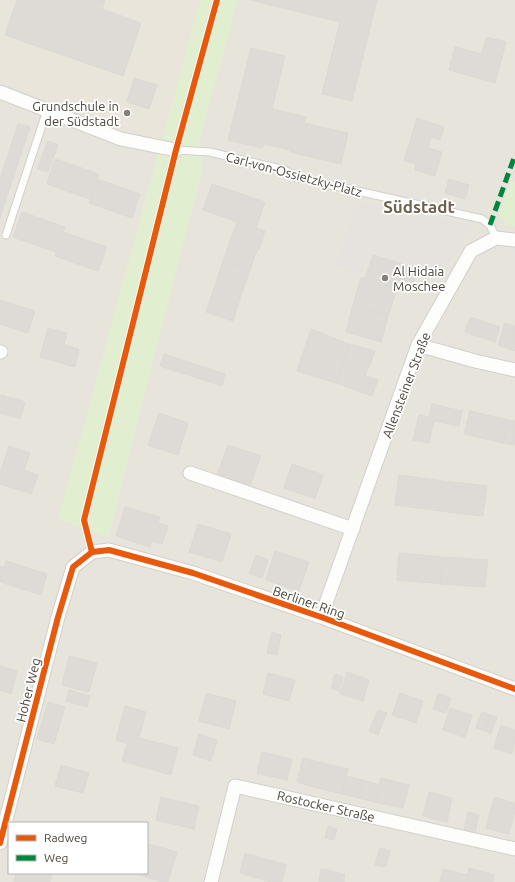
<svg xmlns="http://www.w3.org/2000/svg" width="515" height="882" font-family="Ubuntu,sans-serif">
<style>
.residential{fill:#e7e4dc;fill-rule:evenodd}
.education{fill:#eae5da}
.green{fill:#e1eecf}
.parking{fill:#e6e3df}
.building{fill:#dedbd6;stroke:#dcd9d4}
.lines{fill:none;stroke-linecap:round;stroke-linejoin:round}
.service-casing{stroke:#d2d0cb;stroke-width:9}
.minor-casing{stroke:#d2d0cb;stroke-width:15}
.service{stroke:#fdfdfc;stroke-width:7}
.minor{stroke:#fdfdfc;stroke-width:13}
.quiet{stroke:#00873e;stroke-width:5;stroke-dasharray:10 5;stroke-linecap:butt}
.cycleway-casing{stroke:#fff;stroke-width:8}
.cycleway{stroke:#e8590c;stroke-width:6}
.poi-dot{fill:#868178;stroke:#fff;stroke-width:1.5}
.labels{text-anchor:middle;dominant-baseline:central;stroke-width:3.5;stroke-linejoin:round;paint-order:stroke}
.poi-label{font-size:13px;fill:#4b4439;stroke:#fff;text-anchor:end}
.street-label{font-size:13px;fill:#4b4439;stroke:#fff}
.district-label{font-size:17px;font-weight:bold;fill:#6e6250;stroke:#fff}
</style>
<rect width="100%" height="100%" fill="#f4f2ee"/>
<path class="residential" d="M0,0H515V882H0ZM9,823H147V873H9Z"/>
<path class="education" d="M0,0H200L161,140L0,82Z"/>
<g class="green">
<path d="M200,0H238L200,139L203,167L108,538L58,519Z"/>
<path d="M511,180L515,181V227L506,225L499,214Z"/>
</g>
<path class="parking" d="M357,202L473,225L441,277L368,253L362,274L336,266Z"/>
<g class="building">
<path d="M17,0H105L102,9L141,23L123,76L5,35Z"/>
<path d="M250,0H377L352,101L322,94L340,22Z"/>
<path d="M486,37L506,42L495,83L449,70L455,47L482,54Z"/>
<path d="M251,48L285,56L272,109L306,117L304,123L348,133L341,164L290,152V150L264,144L262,148L228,140Z"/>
<path d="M134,78L157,85L149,109L127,102Z"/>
<path d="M417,118L444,127L440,140L431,137L428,148L442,152L435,176L415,170L416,164L404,161Z"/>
<path d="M18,124L30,127L0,218V179Z"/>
<path d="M48,141L58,145L48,172L37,169Z"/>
<path d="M55,159L99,174L90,199L47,184Z"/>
<path d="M97,179L140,194L132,218L89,203Z"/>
<path d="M449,179L469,185L465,199L445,193Z"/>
<path d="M212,184L265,202L256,228L203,210Z"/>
<path d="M22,212L65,227L56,252L13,237Z"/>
<path d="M237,222L265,231L259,250H257L250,270L223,261Z"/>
<path d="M63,232L107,247L98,271L55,256Z"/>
<path d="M373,255L418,269L413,284L399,280L397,289L365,279Z"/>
<path d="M223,261L250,270L241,295L215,286Z"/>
<path d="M361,277L397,289L388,316L353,305Z"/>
<path d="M215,286L241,295L233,321L206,312Z"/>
<path d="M0,300L35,311L28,333L0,324Z"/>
<path d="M353,305L388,316L381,342L346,332Z"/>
<path d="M470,317L500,327L495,342L465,332Z"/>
<path d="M505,323L515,326V351L498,345Z"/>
<path d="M48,328L67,333L64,345L79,349L75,367L40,357Z"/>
<path d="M311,329L349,344L336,383L297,371Z"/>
<path d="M349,344L375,351L365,376L378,380L372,396L336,383Z"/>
<path d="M164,354L225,374L222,386L160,366Z"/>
<path d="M1,395L25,402L20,419L0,413Z"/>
<path d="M432,404L462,411L459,426L434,421L429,443L413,440L419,415L429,417Z"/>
<path d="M470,411L508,420L503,443L464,434Z"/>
<path d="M159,413L188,423L178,455L148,445Z"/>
<path d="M508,420L515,421V445L503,443Z"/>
<path d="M228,445L261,456L250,486L217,475Z"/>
<path d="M9,446L30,453L24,470L38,475L31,494L0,484V473Z"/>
<path d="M292,464L323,475L315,499L284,488Z"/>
<path d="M399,475L443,481L439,511L395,505Z"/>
<path d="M443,481L487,486L483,516L439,511Z"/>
<path d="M125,507L160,517L158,523L168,526L162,544L152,541L150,547L116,536Z"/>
<path d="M198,524L231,534L222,562L189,552Z"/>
<path d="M275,551L309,562L299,591L266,580Z"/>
<path d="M399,553L443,557L441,584L397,580Z"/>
<path d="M256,555L268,560L262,578L249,573Z"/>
<path d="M443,557L488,560L485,587L441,584Z"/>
<path d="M6,561L47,574L41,595L0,582Z"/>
<path d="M0,566L4,567L0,581Z"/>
<path d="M272,632L281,635L277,655L267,653Z"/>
<path d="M69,656L97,663L89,692L62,685Z"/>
<path d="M0,666L17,671L11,694L0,690Z"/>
<path d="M347,672L369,680L363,701L340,694Z"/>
<path d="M268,673L295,680L289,701L263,694Z"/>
<path d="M335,674L343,677L339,691L331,688Z"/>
<path d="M69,690L90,696L87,707L66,701Z"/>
<path d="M206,693L236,701L229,729L199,721Z"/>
<path d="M400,693L423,701L416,723L392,715Z"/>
<path d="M438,693L451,698L446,713L433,709Z"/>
<path d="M48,702L65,707L54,744L37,739Z"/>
<path d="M125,706L146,712L139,738L178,748L171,775L122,761L127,744L116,740Z"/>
<path d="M450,708L472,715L465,737L443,730Z"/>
<path d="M378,710L387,713L378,735L369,731Z"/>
<path d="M482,712L490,715L485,731L476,728Z"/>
<path d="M490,715L497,717L491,734L485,731Z"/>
<path d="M501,725L515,730V743L512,754L494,748Z"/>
<path d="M199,734L217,740L211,761L193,755Z"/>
<path d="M262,752L292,759L287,780L257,773Z"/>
<path d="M303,758L312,760L306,785L297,782Z"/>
<path d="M312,760L348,769L342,794L306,785Z"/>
<path d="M61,765L89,773L83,793L55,786Z"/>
<path d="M346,776L363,780L359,798L342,794Z"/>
<path d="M381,778L409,785L403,808L375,802Z"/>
<path d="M363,780L380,785L375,802L359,798Z"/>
<path d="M429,792L452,798L447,822L423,816Z"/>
<path d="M161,797L199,806L194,829L156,820Z"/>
<path d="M494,797L515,803V811L509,834L486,828Z"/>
<path d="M468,812L479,815L475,833L464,831Z"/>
<path d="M328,826L337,829L334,840L325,838Z"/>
<path d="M148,844L177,852L168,882H163L139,875L140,873H147Z"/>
<path d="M380,848L390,851L386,867L375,865Z"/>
<path d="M245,853L286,865L282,882H271L240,873Z"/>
<path d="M469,868L494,875L493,882H466Z"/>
<path d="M321,869L345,874L344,882H319Z"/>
<path d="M443,869L467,875L466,882H440Z"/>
<path d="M16,873H52L50,882H14Z"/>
</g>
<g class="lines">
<g class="service-casing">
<g id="service">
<path d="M176,150L210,152L285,170L295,177L482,219L490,225L496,238"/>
<path d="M6,235L47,110"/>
</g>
</g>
<g class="minor-casing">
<g id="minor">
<path d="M0,92L121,139L176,150"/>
<path d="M418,345L475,361L515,370"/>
<path d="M0,352H1"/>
<path d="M190,473L353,529"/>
<path d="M321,617L418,345L471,251L496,238L515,240"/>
<path d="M0,843L58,617L73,567L92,552L109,550L193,573L321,617L515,689"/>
<path d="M211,882L235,786L515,849"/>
</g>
</g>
<use href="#service" class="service"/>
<use href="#minor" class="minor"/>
<path class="quiet" d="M490,225L515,155"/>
<g class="cycleway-casing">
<g id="cycleway">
<path d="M92,552L84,520L176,150L217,0"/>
<path d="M92,552L109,550L193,573L321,617L515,689"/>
<path d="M0,843L58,617L73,567L92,552"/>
</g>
</g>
<use href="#cycleway" class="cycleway"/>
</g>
<g class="poi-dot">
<circle cx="127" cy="113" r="4"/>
<circle cx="385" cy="278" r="4"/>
</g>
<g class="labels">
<g class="poi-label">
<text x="119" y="106">Grundschule in<tspan x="119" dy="15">der Südstadt</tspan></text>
<text x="393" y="271" text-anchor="start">Al Hidaia<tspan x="393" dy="15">Moschee</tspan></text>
</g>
<g class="street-label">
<text transform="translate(294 174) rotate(15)">Carl-von-Ossietzky-Platz</text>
<text transform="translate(406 385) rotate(-69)">Allensteiner Straße</text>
<text transform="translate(309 602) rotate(19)">Berliner Ring</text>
<text transform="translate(28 690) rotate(-76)">Hoher Weg</text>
<text transform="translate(326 806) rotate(13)">Rostocker Straße</text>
</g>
<g class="district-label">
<text x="419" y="206">Südstadt</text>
</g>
</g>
<rect x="8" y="822" width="140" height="52" fill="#ffffff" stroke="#b7b4b0"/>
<rect x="16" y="835" width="20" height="6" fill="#e8590c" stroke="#b7b4b0"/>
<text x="44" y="842" font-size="12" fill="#4b4439">Radweg</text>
<rect x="16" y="855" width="20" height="6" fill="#00873e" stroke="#b7b4b0"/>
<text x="44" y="862" font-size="12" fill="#4b4439">Weg</text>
</svg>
